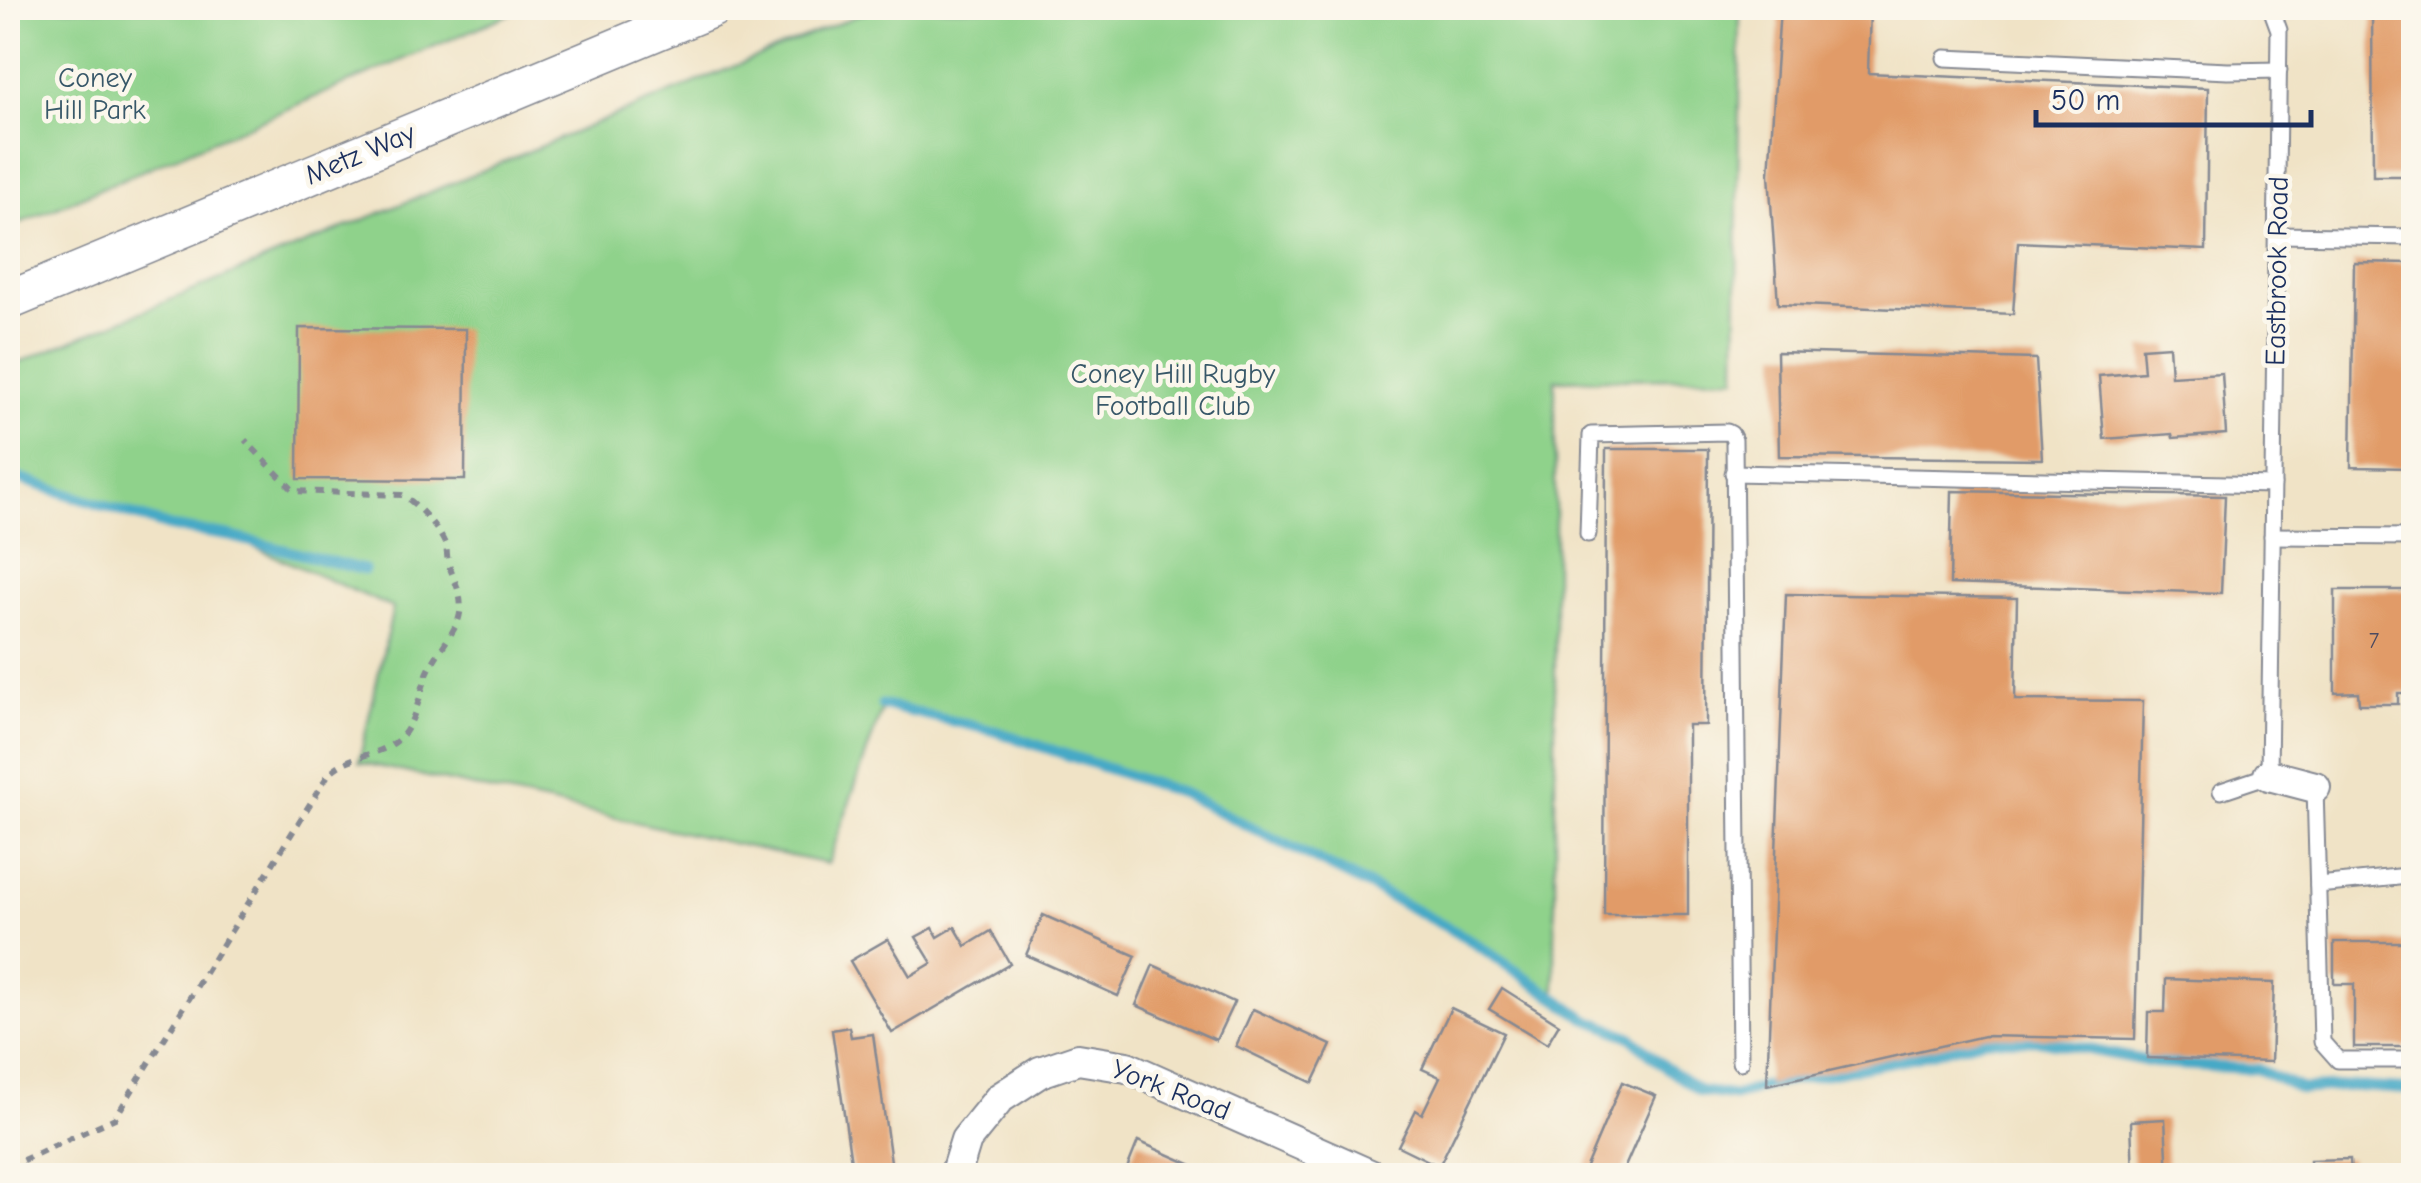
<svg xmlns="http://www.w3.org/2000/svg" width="2421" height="1183" font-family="'Comic Neue',sans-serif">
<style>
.green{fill:#8fd28b;stroke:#558074;stroke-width:2.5}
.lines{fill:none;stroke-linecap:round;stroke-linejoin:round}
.stream{stroke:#47a9c6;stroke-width:11}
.building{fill:#e19b68}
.service-casing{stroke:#868992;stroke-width:19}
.minor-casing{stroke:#868992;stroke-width:34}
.tertiary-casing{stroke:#868992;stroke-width:41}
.path{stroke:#868992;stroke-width:6;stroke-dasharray:8 8;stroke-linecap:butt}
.service{stroke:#fff;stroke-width:15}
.minor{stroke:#fff;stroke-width:30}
.tertiary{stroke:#fff;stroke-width:38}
.labels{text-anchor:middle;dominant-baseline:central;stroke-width:9;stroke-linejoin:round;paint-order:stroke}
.number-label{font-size:22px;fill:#4c4a60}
.park-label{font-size:28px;fill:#385869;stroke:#fbf7ec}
.street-label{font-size:28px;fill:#1b2f5e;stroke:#fbf7ec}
</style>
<rect width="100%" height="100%" fill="#fbf7ec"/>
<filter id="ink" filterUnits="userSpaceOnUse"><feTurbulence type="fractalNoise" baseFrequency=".01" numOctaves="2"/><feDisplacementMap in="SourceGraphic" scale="20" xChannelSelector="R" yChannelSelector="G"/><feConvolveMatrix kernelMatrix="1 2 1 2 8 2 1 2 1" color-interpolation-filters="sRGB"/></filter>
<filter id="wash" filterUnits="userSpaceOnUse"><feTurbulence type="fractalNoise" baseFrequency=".0048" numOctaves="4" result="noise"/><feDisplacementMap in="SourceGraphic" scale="40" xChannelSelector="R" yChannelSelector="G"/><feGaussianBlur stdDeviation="2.25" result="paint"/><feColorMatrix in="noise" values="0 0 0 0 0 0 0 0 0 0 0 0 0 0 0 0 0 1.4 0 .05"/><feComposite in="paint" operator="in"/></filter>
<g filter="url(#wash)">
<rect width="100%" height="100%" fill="#f0e3c6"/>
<g class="green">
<path d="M8,8H524L8,228Z"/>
<path d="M875,8H1740L1736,377L1555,380V998L1467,938L1369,886L1184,794L995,731L883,706L828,864L359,762L393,608L229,536L170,527L8,475V367Z"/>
</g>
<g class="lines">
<g class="stream">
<path d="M8,475L170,527L229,536L364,570"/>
<path d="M882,705L995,731L1184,794L1369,886L1467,938L1587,1019L1631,1037L1665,1067L1700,1091L1734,1096L1767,1085L1915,1057L1985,1039L2041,1040L2162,1064L2257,1069L2301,1089L2351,1086L2414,1090"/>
</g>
</g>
<g id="blocks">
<g class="building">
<path d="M1780,8H1870L1868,73L2208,88L2206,250L2018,242L2013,314L1778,304L1769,174Z"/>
<path d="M2372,8H2414V176H2373Z"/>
<path d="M2354,262L2414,263V468L2351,467Z"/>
<path d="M299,328L466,329L465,480L298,479Z"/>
<path d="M2169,346L2171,376L2222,373L2226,434L2173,438L2172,434L2104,439L2099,376L2144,372L2142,348Z"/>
<path d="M1777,352L2036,359L2042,459L1779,456Z"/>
<path d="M1606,449H1708L1706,725H1688V915H1604Z"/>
<path d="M1952,491L2225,496L2221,593L1950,584Z"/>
<path d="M2335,590H2414V693H2398V704H2359L2358,692L2335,693Z"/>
<path d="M1786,594L2017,598L2015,700L2143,701L2135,1039L1984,1036L1767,1085Z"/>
<path d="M1043,915L1136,956L1118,996L1026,955Z"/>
<path d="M955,927L966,946L991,931L1010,964L892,1033L850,961L888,939L910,976L932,963L916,937L933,928L938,937Z"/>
<path d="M2334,942H2414V1047H2354V984H2334Z"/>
<path d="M1153,965L1234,1002L1216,1040L1136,1005Z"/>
<path d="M2166,979L2274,983L2271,1062L2147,1058L2148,1012H2165Z"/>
<path d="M1502,988L1559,1024L1547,1044L1489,1009Z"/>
<path d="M1451,1008L1504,1033L1439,1166L1398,1146L1416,1110L1422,1114L1440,1077L1422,1069Z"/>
<path d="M1253,1009L1331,1045L1313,1083L1236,1046Z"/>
<path d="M849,1027L851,1037L873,1034L893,1176H853L832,1030Z"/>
<path d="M1622,1082L1656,1096L1621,1176H1582Z"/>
<path d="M2165,1119L2168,1176H2133L2131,1121Z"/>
<path d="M1138,1141L1217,1176H1124Z"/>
<path d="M2350,1159L2351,1176H2310V1160Z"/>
</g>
</g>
</g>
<g filter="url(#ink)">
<use href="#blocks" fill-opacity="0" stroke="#868992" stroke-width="2.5"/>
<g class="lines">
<g class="service-casing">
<g id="service">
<path d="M1945,58L2228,71L2279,70"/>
<path d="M2277,235L2414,237"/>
<path d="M1733,473L2273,485"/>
<path d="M1588,534L1591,435L1727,432L1731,434L1734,440L1740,1062"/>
<path d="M2272,536L2414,537"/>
<path d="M2315,787L2322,1042L2338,1060H2414"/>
<path d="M2221,791L2269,775L2279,30L2271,8"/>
<path d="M2318,885L2408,876"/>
</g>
</g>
<g class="minor-casing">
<g id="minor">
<path d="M2269,775L2315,787"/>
<path d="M955,1176L966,1140L1000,1098L1040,1072L1078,1059L1127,1067L1372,1176"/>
</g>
</g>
<g class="tertiary-casing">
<path id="tertiary" d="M8,301L712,8"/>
</g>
<path class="path" d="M8,1167L115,1118L328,775C348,752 380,759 401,737C414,725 421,691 427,674C435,655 450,639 458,621C466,598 454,582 448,562C447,557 447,552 446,547C443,533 415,501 402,495L294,491L245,440"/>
<use href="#service" class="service"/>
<use href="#minor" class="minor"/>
<use href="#tertiary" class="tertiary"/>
</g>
</g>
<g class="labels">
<g class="number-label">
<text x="2374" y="641">7</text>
</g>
<g class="park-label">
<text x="95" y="78">Coney<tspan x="95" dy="32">Hill Park</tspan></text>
<text x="1173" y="374">Coney Hill Rugby<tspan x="1173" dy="32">Football Club</tspan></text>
</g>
<g class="street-label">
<text transform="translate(360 154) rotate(-23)">Metz Way</text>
<text transform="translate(2277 271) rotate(-89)">Eastbrook Road</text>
<text transform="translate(1171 1090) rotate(21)">York Road</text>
</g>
</g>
<rect width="2421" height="1183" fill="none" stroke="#fbf7ec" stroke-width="40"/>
<path d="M2036 110v15h275v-15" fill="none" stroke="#1b2f5e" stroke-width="5"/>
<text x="2051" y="110" font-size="30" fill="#1b2f5e" stroke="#fbf7ec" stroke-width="8" paint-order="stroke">50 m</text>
</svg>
